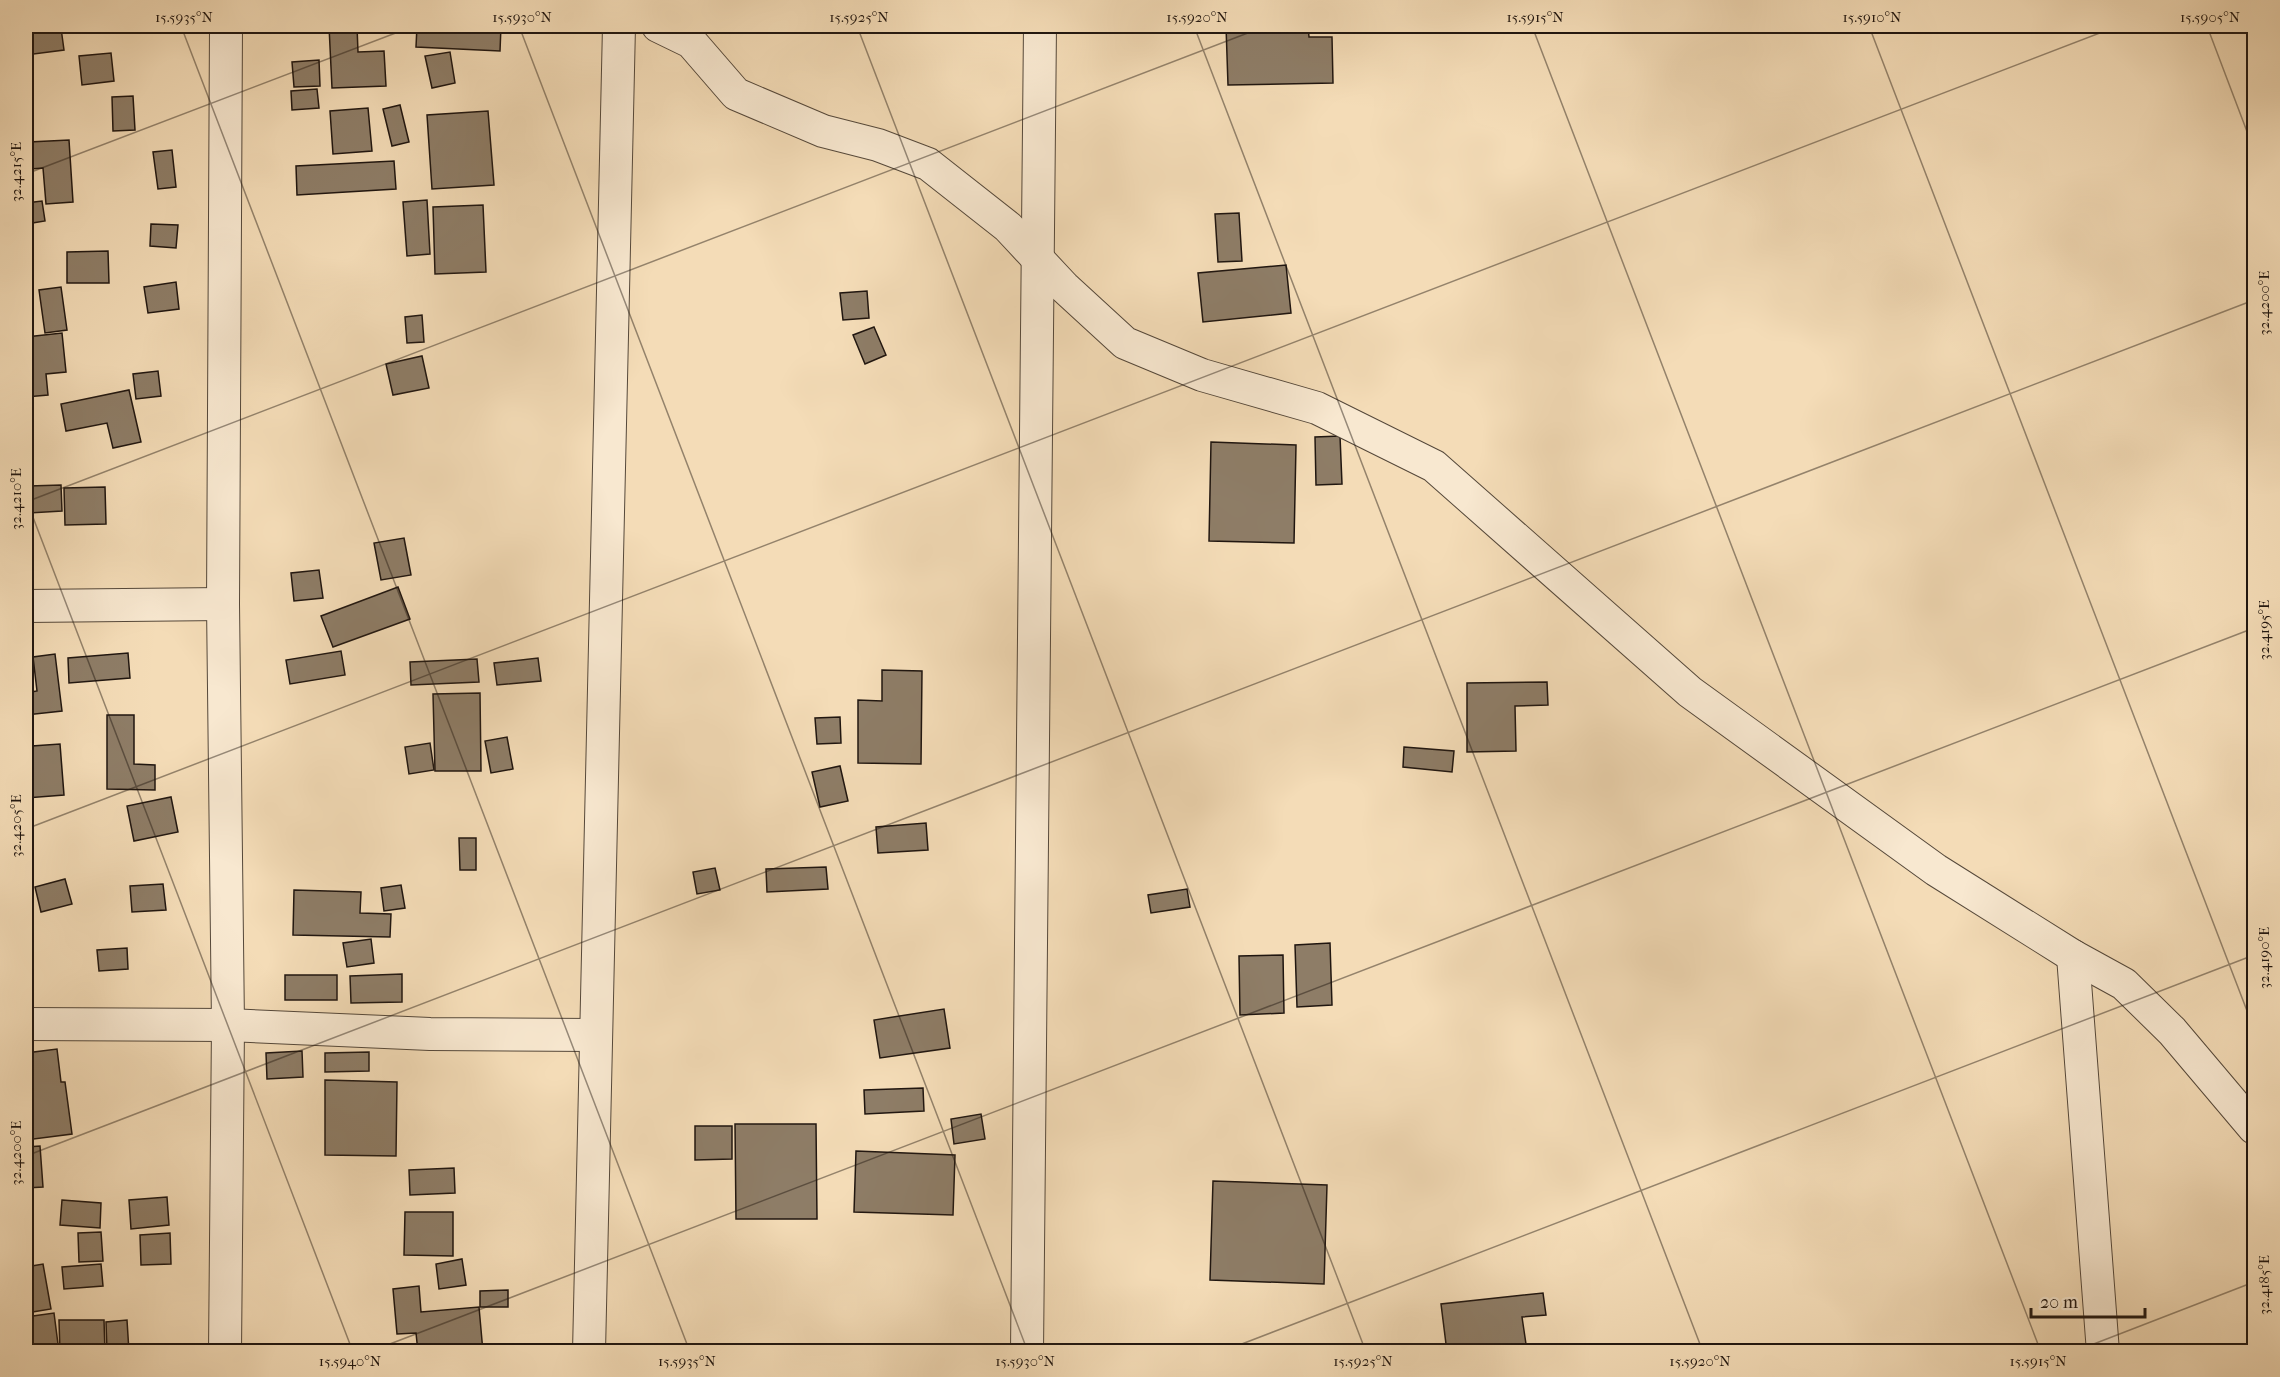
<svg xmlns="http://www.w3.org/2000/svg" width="2280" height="1377" font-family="'IM FELL French Canon',serif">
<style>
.building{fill:#8e7d67;stroke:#201610;stroke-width:1.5}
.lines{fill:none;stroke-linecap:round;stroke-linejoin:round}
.street-casing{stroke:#55483a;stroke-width:34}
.street{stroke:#f8e8d0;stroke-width:32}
.ticks{fill:none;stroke:#201610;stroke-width:1.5;stroke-opacity:0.45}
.neatline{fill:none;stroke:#201610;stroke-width:2}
.ticks-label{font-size:15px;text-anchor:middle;fill:#201610}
</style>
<rect width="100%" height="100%" fill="#f4dcb7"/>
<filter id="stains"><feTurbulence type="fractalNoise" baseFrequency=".00333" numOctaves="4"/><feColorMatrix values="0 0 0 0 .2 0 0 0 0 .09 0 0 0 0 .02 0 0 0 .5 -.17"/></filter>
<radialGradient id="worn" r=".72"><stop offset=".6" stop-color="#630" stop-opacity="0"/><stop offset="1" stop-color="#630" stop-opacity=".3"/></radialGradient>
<g class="building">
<path d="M26,26H40L41,31L61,28L64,50L26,55Z"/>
<path d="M329,26H357L358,52L384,51L386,86L332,88Z"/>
<path d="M417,26H501L500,51L416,47Z"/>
<path d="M1226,26H1308L1309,37H1332L1333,83L1228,85Z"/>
<path d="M450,52L455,83L432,88L425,56Z"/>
<path d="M111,53L114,81L82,85L79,56Z"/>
<path d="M319,60L320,86L294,87L292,62Z"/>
<path d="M317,89L319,108L292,110L291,91Z"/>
<path d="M133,96L135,130L113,131L112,97Z"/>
<path d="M400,105L409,142L392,146L383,109Z"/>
<path d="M368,108L372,151L333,154L330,111Z"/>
<path d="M488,111L494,185L432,189L427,115Z"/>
<path d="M69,140L73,202L46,204L43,168L30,169L29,142Z"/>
<path d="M172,150L176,187L158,189L153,152Z"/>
<path d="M394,161L396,189L297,195L296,166Z"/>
<path d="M427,200L430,254L407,256L403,202Z"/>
<path d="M42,201L45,221L26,224V203Z"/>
<path d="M483,205L486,272L435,274L433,207Z"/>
<path d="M1239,213L1242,261L1218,262L1215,214Z"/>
<path d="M151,224L178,225L176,248L150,246Z"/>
<path d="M108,251L109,283H67V252Z"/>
<path d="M1286,265L1291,313L1203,322L1198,273Z"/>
<path d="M176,282L179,309L148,313L144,287Z"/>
<path d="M61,287L67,330L45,333L39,290Z"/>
<path d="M867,291L869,318L843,320L840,293Z"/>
<path d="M422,315L424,342L407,343L405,317Z"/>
<path d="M874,327L886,355L865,364L853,335Z"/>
<path d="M62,333L66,372L46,374L48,395L26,397V337Z"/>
<path d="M422,356L429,388L393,395L386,364Z"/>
<path d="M158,371L161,396L136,399L133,374Z"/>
<path d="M129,390L141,442L113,448L107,423L66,431L61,404Z"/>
<path d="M1340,436L1342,484L1316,485L1315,437Z"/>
<path d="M1211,442L1296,445L1294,543L1209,541Z"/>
<path d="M61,485L62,511L29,513V486Z"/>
<path d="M105,487L106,524L65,525L64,488Z"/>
<path d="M404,538L411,575L381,580L374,543Z"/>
<path d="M319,570L323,598L294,601L291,573Z"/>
<path d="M398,587L410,619L333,647L321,616Z"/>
<path d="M341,651L345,675L290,684L286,660Z"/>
<path d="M128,653L130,678L69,683L68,658Z"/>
<path d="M55,654L62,711L26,715V693L37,691L33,657Z"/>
<path d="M538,658L541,681L497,685L494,663Z"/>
<path d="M477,659L479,682L411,685L410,662Z"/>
<path d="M882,670L922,671L921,764L858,763V700L882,701Z"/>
<path d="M1547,682L1548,705L1515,706L1516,751L1467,752V683Z"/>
<path d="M480,693L481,771H435L433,694Z"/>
<path d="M107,715H134V764L155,765V790L107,789Z"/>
<path d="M840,717L841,743L817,744L815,718Z"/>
<path d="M507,737L513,769L491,773L485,741Z"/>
<path d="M430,743L434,770L409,774L405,747Z"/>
<path d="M60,744L64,795L26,798V768H33L32,746Z"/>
<path d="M1404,747L1454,751L1452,772L1403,767Z"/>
<path d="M840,766L848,801L820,807L812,772Z"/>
<path d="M171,797L178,832L134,841L127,806Z"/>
<path d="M926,823L928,850L878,853L876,827Z"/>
<path d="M459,838H476V870H460Z"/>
<path d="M826,867L828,889L767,892L766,869Z"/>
<path d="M715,868L720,890L697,894L693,872Z"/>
<path d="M65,879L72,904L41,912L35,887Z"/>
<path d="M163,884L166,910L132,912L130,886Z"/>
<path d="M401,885L405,908L384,911L381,888Z"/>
<path d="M1187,889L1190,907L1151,913L1148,895Z"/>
<path d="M294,890L361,892L360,913L391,914L390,937L293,935Z"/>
<path d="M371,939L374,963L347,967L343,943Z"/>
<path d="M1330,943L1332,1005L1297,1007L1295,945Z"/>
<path d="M127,948L128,969L99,971L97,950Z"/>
<path d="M1283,955L1284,1013L1240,1015L1239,956Z"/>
<path d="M402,974V1002L351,1003L350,976Z"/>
<rect x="285" y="975" width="52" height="25"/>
<path d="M944,1009L950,1048L880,1058L874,1020Z"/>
<path d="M57,1049L61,1082H65L72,1134L26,1140V1053Z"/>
<path d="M302,1051L303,1077L267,1079L266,1053Z"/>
<path d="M369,1052V1071L325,1072V1053Z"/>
<path d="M325,1080L397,1082L396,1156L325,1155Z"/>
<path d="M923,1088L924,1111L865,1114L864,1090Z"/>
<path d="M981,1114L985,1139L954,1144L951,1119Z"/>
<path d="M735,1124H816L817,1219H736Z"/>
<path d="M695,1126H732V1159L695,1160Z"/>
<path d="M40,1146L43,1187L26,1188V1147Z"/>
<path d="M856,1151L955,1155L953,1215L854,1212Z"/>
<path d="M454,1168L455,1193L410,1195L409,1170Z"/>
<path d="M1213,1181L1327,1185L1324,1284L1210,1280Z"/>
<path d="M167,1197L169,1225L131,1229L129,1200Z"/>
<path d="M62,1200L101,1203L100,1228L60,1225Z"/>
<path d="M405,1212H453V1256L404,1255Z"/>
<path d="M101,1232L103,1261L79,1262L78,1233Z"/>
<path d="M170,1233L171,1264L141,1265L140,1235Z"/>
<path d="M462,1259L466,1285L439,1289L436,1264Z"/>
<path d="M43,1264L51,1309L26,1313V1267Z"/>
<path d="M101,1264L103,1286L64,1289L62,1267Z"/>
<path d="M419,1286L421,1312L479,1307L483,1352H418L416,1333L397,1334L393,1289Z"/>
<path d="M508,1290V1307H480V1291Z"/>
<path d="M1543,1293L1546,1315L1522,1317L1526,1344L1464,1352H1447L1441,1304Z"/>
<path d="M54,1313L59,1352H26V1317Z"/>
<path d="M59,1320H104L105,1352H60Z"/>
<path d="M127,1320L129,1352H107L106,1322Z"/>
</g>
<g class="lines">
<g class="street-casing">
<g id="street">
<path d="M658,26L691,42L736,94L823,131L878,145L928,164L1008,227L1064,287L1125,343L1202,375L1317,408L1434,466L1690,692L1936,870L2073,956L2124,984L2172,1031L2254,1128"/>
<path d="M26,606L223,604"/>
<path d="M2073,956L2103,1352"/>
<path d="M26,1024L228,1025L430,1034L595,1035"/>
<path d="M225,1352L228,1025L223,604L226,26"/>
<path d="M589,1352L619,26"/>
<path d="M1027,1352L1040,26"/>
</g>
</g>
<use href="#street" class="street"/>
</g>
<path class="ticks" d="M181,26L690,1352M519,26L1028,1352M857,26L1366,1352M1194,26L1703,1352M1532,26L2041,1352M1869,26L2254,1029M2207,26L2254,150M26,174L414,26M26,499L353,1352M26,502L1266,26M26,829L2118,26M26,1156L2254,300M369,1352L2254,628M1221,1352L2254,955M2073,1352L2254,1282"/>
<rect width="2280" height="1377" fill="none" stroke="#f4dcb7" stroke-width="66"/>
<path d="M2031 1308v9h114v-9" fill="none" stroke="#201610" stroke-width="3"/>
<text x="2040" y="1308" font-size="18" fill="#201610" stroke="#f8e8d0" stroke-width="4.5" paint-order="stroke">20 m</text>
<rect x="33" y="33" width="2214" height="1311" class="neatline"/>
<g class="ticks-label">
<text x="184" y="22">15.5935°N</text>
<text x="522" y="22">15.5930°N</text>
<text x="859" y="22">15.5925°N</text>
<text x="1197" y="22">15.5920°N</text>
<text x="1535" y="22">15.5915°N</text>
<text x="1872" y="22">15.5910°N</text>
<text x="2210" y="22">15.5905°N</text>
<text transform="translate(16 172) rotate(-90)" y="5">32.4215°E</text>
<text transform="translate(2264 303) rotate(-90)" y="5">32.4200°E</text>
<text transform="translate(16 499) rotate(-90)" y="5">32.4210°E</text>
<text transform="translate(2264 630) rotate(-90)" y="5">32.4195°E</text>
<text transform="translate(16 826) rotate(-90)" y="5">32.4205°E</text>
<text transform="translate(2264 958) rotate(-90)" y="5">32.4190°E</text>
<text transform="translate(16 1153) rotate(-90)" y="5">32.4200°E</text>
<text transform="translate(2264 1285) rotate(-90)" y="5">32.4185°E</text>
<text x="350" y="1366">15.5940°N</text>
<text x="687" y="1366">15.5935°N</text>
<text x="1025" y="1366">15.5930°N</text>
<text x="1363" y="1366">15.5925°N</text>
<text x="1700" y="1366">15.5920°N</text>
<text x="2038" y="1366">15.5915°N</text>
</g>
<rect width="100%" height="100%" filter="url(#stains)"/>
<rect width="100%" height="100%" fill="url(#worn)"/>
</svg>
